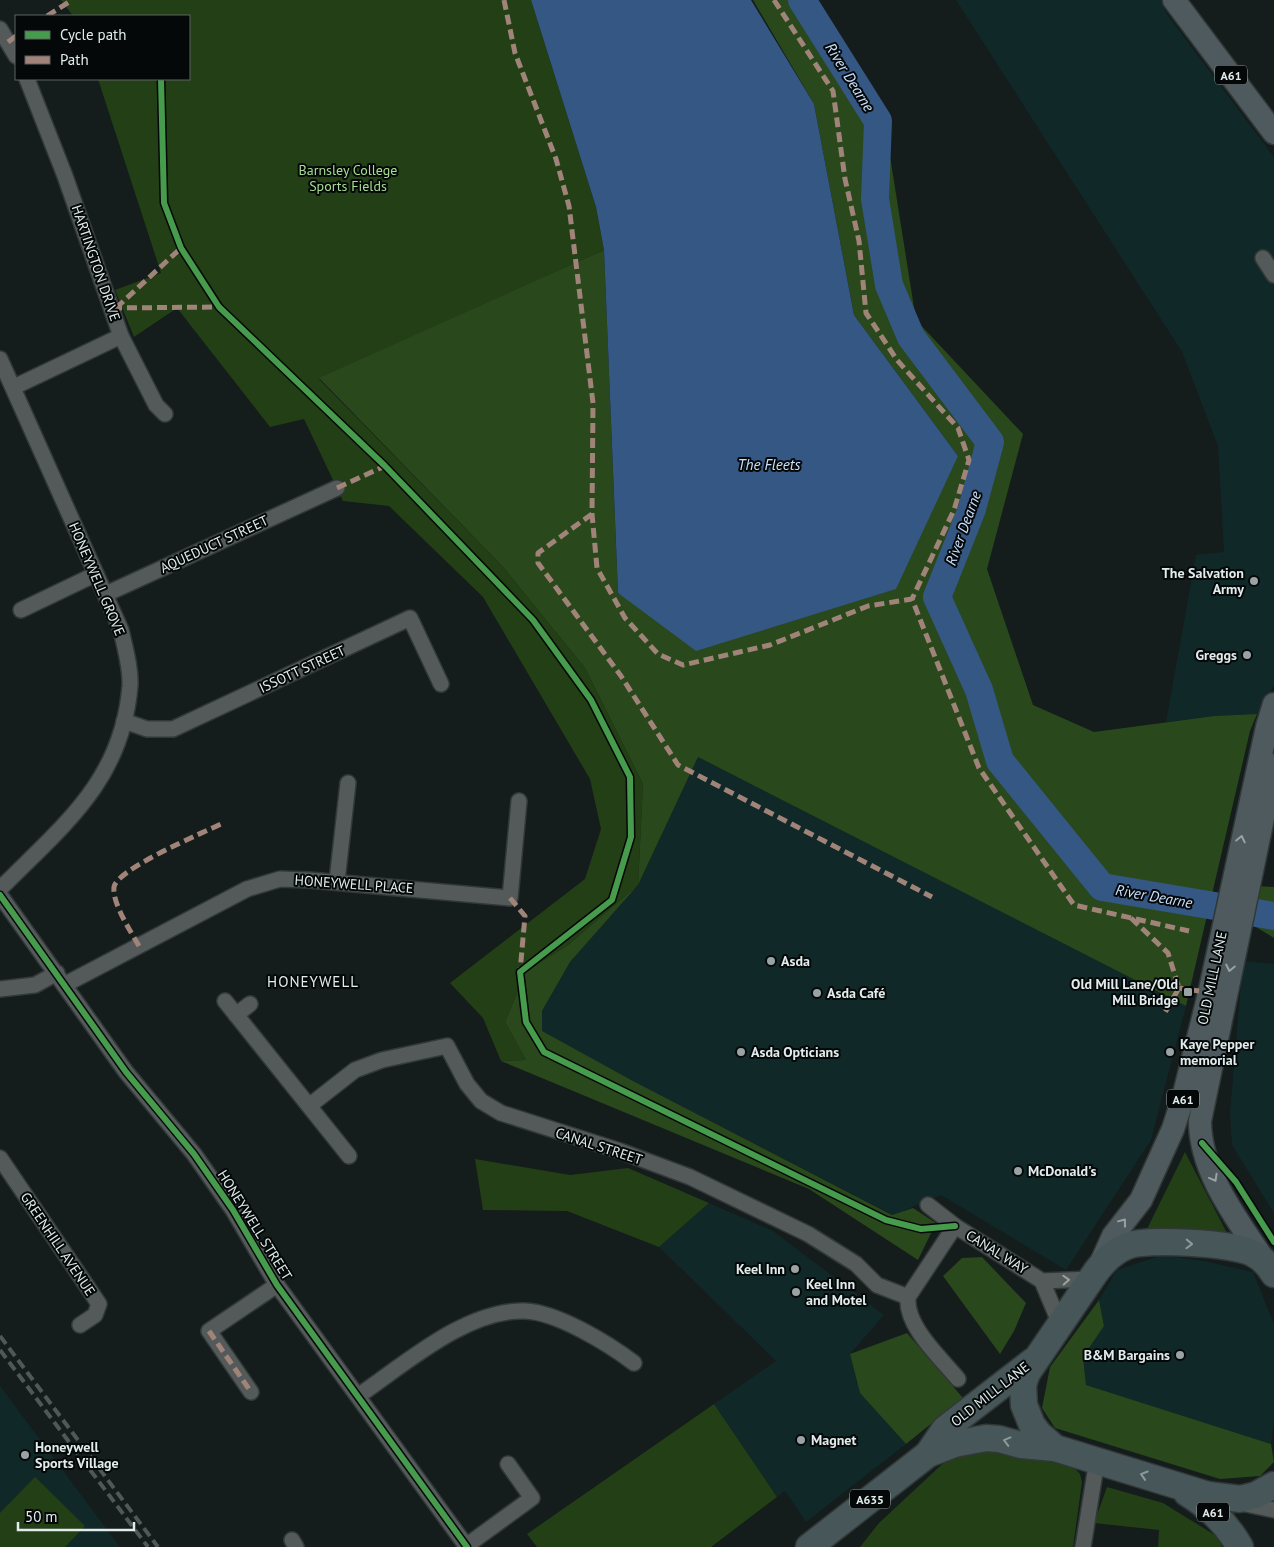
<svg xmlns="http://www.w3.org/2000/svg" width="1274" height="1547" font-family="'PT Sans',sans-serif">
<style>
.built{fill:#112829}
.green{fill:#233f16}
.forest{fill:#29481b}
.water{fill:#355783}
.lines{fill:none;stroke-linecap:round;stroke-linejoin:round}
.river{stroke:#355783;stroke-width:28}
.street-casing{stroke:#323838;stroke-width:18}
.primary-casing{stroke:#323838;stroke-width:25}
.highway-casing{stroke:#323838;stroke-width:29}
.street{stroke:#545a5a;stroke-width:15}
.primary{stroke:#4e5a5d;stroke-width:22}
.highway{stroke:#475759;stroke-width:26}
.rail{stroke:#505757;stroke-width:4;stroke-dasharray:10 5;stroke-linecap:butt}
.quiet{stroke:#a18479;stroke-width:5;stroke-dasharray:10 5;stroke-linecap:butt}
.cycleway-casing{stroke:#040808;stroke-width:9}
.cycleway{stroke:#469c4c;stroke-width:6}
.oneway{stroke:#98a3a4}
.oneway2{stroke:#8d9a9b}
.oneway3{stroke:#9ba3a3}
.poi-dot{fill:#9aa3a3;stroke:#040808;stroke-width:2}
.labels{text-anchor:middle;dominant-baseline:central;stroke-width:4;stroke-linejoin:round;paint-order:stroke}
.shield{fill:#040808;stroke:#9fa8a8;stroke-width:1}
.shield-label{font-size:12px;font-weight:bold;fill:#e2ecec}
.park-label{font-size:14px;fill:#a7de90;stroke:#040808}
.street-label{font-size:14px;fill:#e2ecec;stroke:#040808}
.poi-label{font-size:14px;font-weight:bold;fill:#e2ecec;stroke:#040808;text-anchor:start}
.water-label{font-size:15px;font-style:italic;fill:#cae0fe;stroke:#040808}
.neighbourhood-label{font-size:15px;letter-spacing:1px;fill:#e2ecec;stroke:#040808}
</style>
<rect width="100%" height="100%" fill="#141c1c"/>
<g class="built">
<path d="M956,0H1161L1166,13L1274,157V685L1257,714L1214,716L1166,722L1196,555L1224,552L1218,446L1182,352Z"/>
<path d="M698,757L1186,1006L1151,1140L1066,1270L941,1195L893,1215L633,1081L542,1032V1011L570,962L638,885Z"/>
<path d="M1243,961L1274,964V1213L1232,1145L1230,1113Z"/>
<path d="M709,1203L773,1231L884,1315L850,1354L860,1393L906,1444L806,1522L785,1491L777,1497L714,1404L776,1361L659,1247Z"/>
<path d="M1162,1255L1204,1261L1253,1272L1274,1324V1419L1271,1444L1086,1385L1083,1357L1104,1326L1099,1300L1117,1270Z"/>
<path d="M0,1386L102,1523L120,1547H0Z"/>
</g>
<g class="green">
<path d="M61,0H531L596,207L604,250L319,379L503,567L585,668L643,784L638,885L568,945L526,971L505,1022L526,1060L501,1061L483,1018L450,983L585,879L601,829L590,779L483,597L389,506L343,501L304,419L270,427L177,308L134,337L115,290L161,273L98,79H189V16H73Z"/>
<path d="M1185,1152L1228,1235L1145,1233Z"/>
<path d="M475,1159L570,1175L628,1168L709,1203L659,1247L567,1211L483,1210Z"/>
<path d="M714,1404L777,1497L711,1547H537L527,1534Z"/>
<path d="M982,1445L1072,1465L1080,1474L1082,1482L1073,1547H860L879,1523L953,1454Z"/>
<path d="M35,1477L85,1526L65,1547H0V1513Z"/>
<path d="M1107,1487L1163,1503L1218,1537L1222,1547H1158L1159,1530L1094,1523Z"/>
</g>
<g class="forest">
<path d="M753,0H805L883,112L916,320L1023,434L987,569L1033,705L1094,732L1214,716L1257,714L1250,731L1186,1006L698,757L638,885L570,962L542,1011V1031L633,1081L892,1215L913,1208L936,1223L918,1260L809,1189L501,1061L526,1060L505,1022L526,971L568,945L638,885L643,784L585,668L503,567L319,378L604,250L618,594L958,456L854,315L814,104Z"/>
<path d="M1258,886L1274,887V938L1251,924Z"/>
<path d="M982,1257L1026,1303L1014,1331L1000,1354L943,1276L962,1258Z"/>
<path d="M1099,1300L1104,1326L1083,1357L1086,1385L1271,1444L1274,1462L1260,1476L1220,1479L1055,1428L1042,1408L1050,1367Z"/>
<path d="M907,1333L963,1398L906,1444L860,1393L850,1354Z"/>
</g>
<path class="water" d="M531,0H751L814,104L854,315L958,456L896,589L696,651L618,593L604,250L596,207Z"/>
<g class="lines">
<path class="river" d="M802,0L878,121L875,199L889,285L911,337L990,442L972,509L937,597L979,690L1000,761L1102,887L1274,916"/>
<g class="street-casing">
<g id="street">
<path d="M0,29L16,56"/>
<path d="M1263,258L1274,275"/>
<path d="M121,336L156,405L165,414"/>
<path d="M0,359L121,630C125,648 131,668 130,686C122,782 62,826 0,889"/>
<path d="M14,387L121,336L65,176L27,79"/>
<path d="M106,594L337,488"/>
<path d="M21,610L96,574"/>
<path d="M124,721L147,729H173L410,618L441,684"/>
<path d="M337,881L348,783"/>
<path d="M0,895L126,1072L194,1154L233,1210L277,1285L467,1547"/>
<path d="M64,985L247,889L280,879L309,880L510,898L519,801"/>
<path d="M0,989L35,985L57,973"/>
<path d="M225,1001L349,1156"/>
<path d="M236,1015L250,1004"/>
<path d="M309,1106L355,1070L382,1060L447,1046L467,1084L481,1101L501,1113L620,1151L690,1177L808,1234L856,1264L877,1285L908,1297"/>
<path d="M0,1158L99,1304L95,1315L80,1325"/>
<path d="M928,1205L955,1226L1042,1281L1060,1324"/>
<path d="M955,1226L908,1297C905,1326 940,1357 958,1379"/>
<path d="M1042,1281L1091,1279"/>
<path d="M251,1392L209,1331L277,1285"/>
<path d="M358,1396C404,1365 466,1309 525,1311C557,1312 609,1344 634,1363"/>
<path d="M1241,1503L1274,1510"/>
<path d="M292,1540L296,1547"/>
<path d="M466,1546L532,1498L508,1464"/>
<path d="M1083,1547L1097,1460"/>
</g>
</g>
<g class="primary-casing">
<g id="primary">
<path d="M1174,0L1274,133"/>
<path d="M1265,1262C1238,1220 1200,1173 1200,1121L1274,765"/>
<path d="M1100,1265L1113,1236L1141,1200L1173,1129L1183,1098L1209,994L1267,727L1274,704"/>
</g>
</g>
<g class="highway-casing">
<g id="highway">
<path d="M1274,1274C1269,1266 1261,1257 1252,1253C1234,1243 1145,1238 1127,1246C1112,1252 1100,1265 1091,1279L1027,1373L1023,1385L1024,1405L1032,1425L1039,1434L1055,1448L1208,1495L1240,1499L1256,1495L1274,1485"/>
<path d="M928,1454L945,1429L1033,1361"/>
<path d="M1187,1493C1210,1507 1227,1524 1240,1547"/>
<path d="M809,1547L928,1454L954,1444L986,1438L999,1439L1021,1445L1055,1448"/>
</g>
</g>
<use href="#street" class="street"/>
<use href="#primary" class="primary"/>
<use href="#highway" class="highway"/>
<g class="rail">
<path d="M0,1336L158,1547"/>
<path d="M0,1350L148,1547"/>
</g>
<g class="quiet">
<path d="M504,0L515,53L556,159L569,206L593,403L592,514L597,568L625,618L658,654L683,665L770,645L868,606L912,599L979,768L1074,905L1189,931"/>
<path d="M774,0L833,91L845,179L859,241L866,313L897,360L958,428L969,460L954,510L912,599"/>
<path d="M47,16L72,0"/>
<path d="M8,42L16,36"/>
<path d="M112,308L219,307"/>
<path d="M116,308L181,248"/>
<path d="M337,488L385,466"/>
<path d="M592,514L538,553V563L621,676L678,765L932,897"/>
<path d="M510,898L525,916L520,972"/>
<path d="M1131,918L1168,953L1179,988L1163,1016"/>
<path d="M139,946C131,932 112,903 114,887C117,869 202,833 221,824"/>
<path d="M1179,988L1199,991"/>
<path d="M209,1331L251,1392"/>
</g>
<g class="cycleway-casing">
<g id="cycleway">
<path d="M161,79L164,203L181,248L219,307L385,466L533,620L591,700L630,777L631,837L612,900L520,972L526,1022L544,1052L886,1220L921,1229L955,1226"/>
<path d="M0,895L126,1072L194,1154L233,1210L277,1285L467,1547"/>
<path d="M1202,1143L1236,1182L1274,1242"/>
</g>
</g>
<use href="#cycleway" class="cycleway"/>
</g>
<defs><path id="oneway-chevron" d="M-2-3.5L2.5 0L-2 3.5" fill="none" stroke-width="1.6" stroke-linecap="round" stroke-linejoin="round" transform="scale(1.25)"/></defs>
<g class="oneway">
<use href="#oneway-chevron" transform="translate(1241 839) rotate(-78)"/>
<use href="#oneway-chevron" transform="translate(1230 968) rotate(102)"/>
<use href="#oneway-chevron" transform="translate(1214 1178) rotate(61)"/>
<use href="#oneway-chevron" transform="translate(1123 1222) rotate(-53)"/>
</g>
<g class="oneway2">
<use href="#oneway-chevron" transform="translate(1189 1244) rotate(2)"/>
<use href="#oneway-chevron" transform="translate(1007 1441) rotate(-165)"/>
<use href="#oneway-chevron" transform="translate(1144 1475) rotate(-163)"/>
</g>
<use class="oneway3" href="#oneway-chevron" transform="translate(1066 1280) rotate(-3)"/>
<g class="poi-dot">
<circle cx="1254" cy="581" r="5"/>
<circle cx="1247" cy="655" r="5"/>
<circle cx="771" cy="961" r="5"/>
<rect x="1183" y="987" width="10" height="10" rx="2.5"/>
<circle cx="817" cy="993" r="5"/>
<circle cx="741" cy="1052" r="5"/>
<circle cx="1170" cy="1052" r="5"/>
<circle cx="1018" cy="1171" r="5"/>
<circle cx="795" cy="1269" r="5"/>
<circle cx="796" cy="1292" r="5"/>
<circle cx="1180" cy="1355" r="5"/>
<circle cx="801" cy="1440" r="5"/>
<circle cx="25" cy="1455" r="5"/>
</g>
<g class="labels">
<g class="shield">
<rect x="1215" y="65.5" width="32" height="19" rx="4"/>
<rect x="1167" y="1089.5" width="32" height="19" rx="4"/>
<rect x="850" y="1489.5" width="40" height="19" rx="4"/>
<rect x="1197" y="1502.5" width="32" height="19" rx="4"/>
</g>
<g class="shield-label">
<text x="1231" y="75">A61</text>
<text x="1183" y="1099">A61</text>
<text x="870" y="1499">A635</text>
<text x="1213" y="1512">A61</text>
</g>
<g class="park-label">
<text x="348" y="170">Barnsley College<tspan x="348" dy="16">Sports Fields</tspan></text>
</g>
<g class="street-label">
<text transform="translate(96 263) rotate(71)">HARTINGTON DRIVE</text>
<text transform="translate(214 544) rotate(-25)">AQUEDUCT STREET</text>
<text transform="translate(97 579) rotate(67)">HONEYWELL GROVE</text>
<text transform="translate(302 669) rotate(-25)">ISSOTT STREET</text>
<text transform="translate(354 884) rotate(4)">HONEYWELL PLACE</text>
<text transform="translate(1212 978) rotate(-78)">OLD MILL LANE</text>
<text transform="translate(599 1146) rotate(18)">CANAL STREET</text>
<text transform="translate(255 1225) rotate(58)">HONEYWELL STREET</text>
<text transform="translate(58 1244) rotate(56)">GREENHILL AVENUE</text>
<text transform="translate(997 1252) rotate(32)">CANAL WAY</text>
<text transform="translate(990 1394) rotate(-38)">OLD MILL LANE</text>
</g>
<g class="poi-label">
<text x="1244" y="573" text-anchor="end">The Salvation<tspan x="1244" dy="16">Army</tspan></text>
<text x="1237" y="655" text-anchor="end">Greggs</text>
<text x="781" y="961">Asda</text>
<text x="1178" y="984" text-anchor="end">Old Mill Lane/Old<tspan x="1178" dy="16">Mill Bridge</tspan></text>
<text x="827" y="993">Asda Café</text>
<text x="1180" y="1044">Kaye Pepper<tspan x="1180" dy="16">memorial</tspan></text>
<text x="751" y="1052">Asda Opticians</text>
<text x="1028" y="1171">McDonald's</text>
<text x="785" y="1269" text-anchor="end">Keel Inn</text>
<text x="806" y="1284">Keel Inn<tspan x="806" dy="16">and Motel</tspan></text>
<text x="1170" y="1355" text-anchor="end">B&amp;M Bargains</text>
<text x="811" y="1440">Magnet</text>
<text x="35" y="1447">Honeywell<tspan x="35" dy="16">Sports Village</tspan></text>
</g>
<g class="water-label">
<text transform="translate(850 77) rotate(58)">River Dearne</text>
<text x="769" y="464">The Fleets</text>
<text transform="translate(963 528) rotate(-70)">River Dearne</text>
<text transform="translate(1154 896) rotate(10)">River Dearne</text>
</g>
<g class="neighbourhood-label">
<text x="313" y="981">HONEYWELL</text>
</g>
</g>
<rect x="15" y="15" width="175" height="65" fill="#040808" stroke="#5d6363"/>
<rect x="25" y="31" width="25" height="8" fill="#469c4c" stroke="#5d6363"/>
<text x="60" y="40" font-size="15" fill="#e2ecec">Cycle path</text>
<rect x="25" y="56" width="25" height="8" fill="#a18479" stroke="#5d6363"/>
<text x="60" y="65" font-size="15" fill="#e2ecec">Path</text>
<path d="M18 1522v8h116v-8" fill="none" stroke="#e2ecec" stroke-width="2.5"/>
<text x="25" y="1522" font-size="15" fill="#e2ecec" stroke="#040808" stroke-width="4" paint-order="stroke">50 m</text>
</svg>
